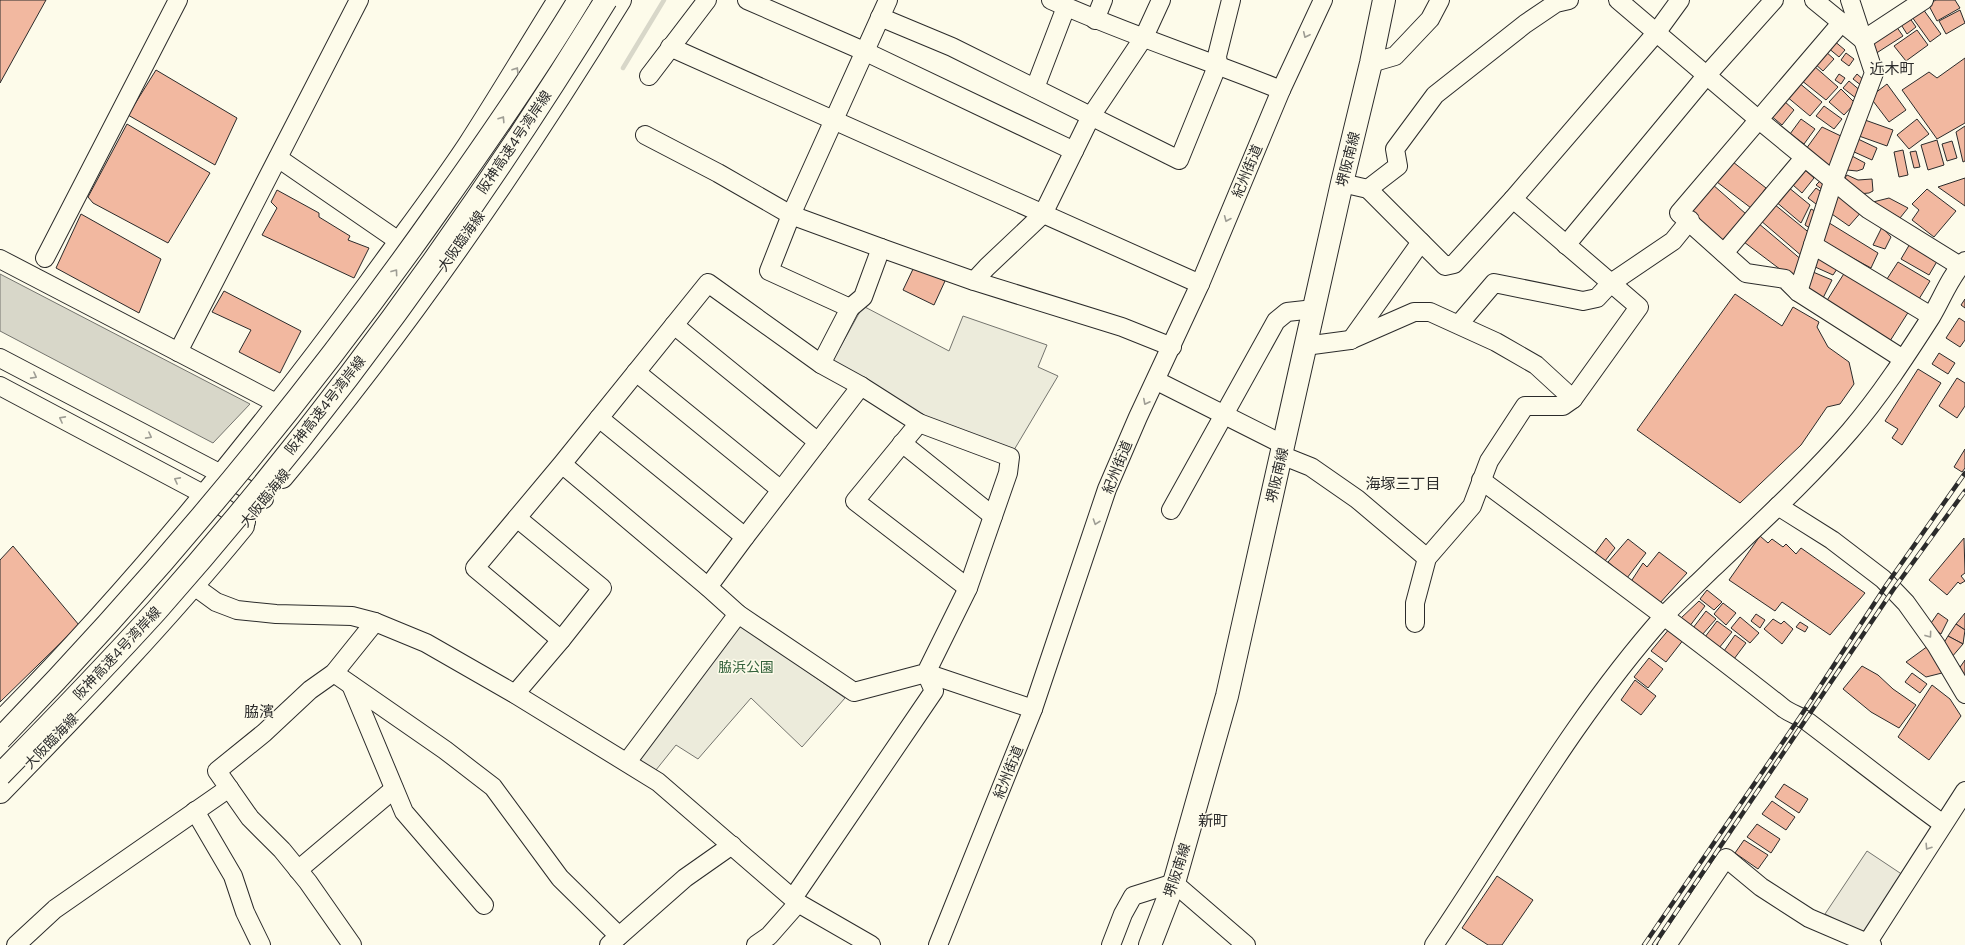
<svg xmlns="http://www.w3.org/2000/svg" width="1965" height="945" font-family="'DM Sans','Noto Sans JP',sans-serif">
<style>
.green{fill:#ecebdb;stroke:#74746e}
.parking{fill:#eceadb;stroke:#74746e}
.water{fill:#d8d7c9;stroke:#74746e}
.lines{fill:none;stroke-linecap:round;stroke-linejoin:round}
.stream{stroke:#d8d7c9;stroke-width:4.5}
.building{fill:#f2b8a0;stroke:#2b2b2b}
.minor-casing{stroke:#2b2b2b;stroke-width:20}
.major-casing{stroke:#2b2b2b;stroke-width:24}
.minor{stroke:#fdfbea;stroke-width:18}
.major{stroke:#fdfbea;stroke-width:22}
.rail-casing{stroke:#2b2b2b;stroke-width:4.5}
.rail{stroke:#fdfbea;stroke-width:3;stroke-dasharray:9;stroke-linecap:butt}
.highway-bridge-casing{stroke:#2b2b2b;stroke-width:24;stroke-linecap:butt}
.highway-bridge{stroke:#fdfbea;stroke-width:22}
.oneway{stroke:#9e9d94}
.labels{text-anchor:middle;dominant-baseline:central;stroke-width:3;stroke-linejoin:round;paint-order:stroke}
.street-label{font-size:14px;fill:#2b2b2b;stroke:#fdfbea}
.park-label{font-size:14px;fill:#34623c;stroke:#fdfbea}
.neighbourhood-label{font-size:15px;fill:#2b2b2b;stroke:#fdfbea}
</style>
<rect width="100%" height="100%" fill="#fdfbea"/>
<g class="green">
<path d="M863,306L949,351L963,316L1047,345L1038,367L1058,376L1014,450L925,416L832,362Z"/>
<path d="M739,624L845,698L802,747L751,698L698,759L676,745L656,770L636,759Z"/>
</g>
<path class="parking" d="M1867,851L1903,875L1866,935L1825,914Z"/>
<path class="water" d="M0,274L250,404L213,443L0,331Z"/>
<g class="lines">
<path class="stream" d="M623,68L664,0"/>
</g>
<g class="building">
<path d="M0,0H46L0,83Z"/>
<path d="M1936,0H1955L1960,8L1937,21L1928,4Z"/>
<path d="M1923,9L1941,34L1930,42L1912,17Z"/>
<path d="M1960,10L1965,23L1946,34L1939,21Z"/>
<path d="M1909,17L1916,27L1907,34L1900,23Z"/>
<path d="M1896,26L1903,36L1875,54L1873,42Z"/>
<path d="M1917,30L1928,45L1906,61L1894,46Z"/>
<path d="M1833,40L1845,50L1839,57L1827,47Z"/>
<path d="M1825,51L1834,59L1823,71L1814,63Z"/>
<path d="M1846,53L1854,59L1849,66L1841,60Z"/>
<path d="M1965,58V123L1937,139L1902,90L1929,72L1937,78Z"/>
<path d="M1814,66L1838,87L1826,100L1801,80Z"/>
<path d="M156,70L237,118L215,165L128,115Z"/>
<path d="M1839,74L1845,78L1841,84L1835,80Z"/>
<path d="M1857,74L1866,82L1862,86L1853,79Z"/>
<path d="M1849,81L1862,92L1857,99L1843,88Z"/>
<path d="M1798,82L1822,102L1810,116L1786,96Z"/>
<path d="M1887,84L1906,110L1889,122L1870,97Z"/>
<path d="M1841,89L1855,103L1844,115L1829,102Z"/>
<path d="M1783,100L1794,110L1782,125L1770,115Z"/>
<path d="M1824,106L1842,119L1834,129L1816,116Z"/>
<path d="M1801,119L1815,129L1804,144L1790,134Z"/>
<path d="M1917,119L1929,134L1909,149L1897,135Z"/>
<path d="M1865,120L1893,130L1887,146L1859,136Z"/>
<path d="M127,124L210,173L168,243L93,203L88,197Z"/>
<path d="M1965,126V161L1963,162L1956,132Z"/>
<path d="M1822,127L1843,137L1830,167L1806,149Z"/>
<path d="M1858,139L1877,148L1872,160L1852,151Z"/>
<path d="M1937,140L1944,165L1928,170L1921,145Z"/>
<path d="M1952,141L1957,158L1947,161L1942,144Z"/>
<path d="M1903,150L1908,175L1899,177L1894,152Z"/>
<path d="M1916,151L1920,167L1914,168L1910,152Z"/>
<path d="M1852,156L1865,163L1863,169L1857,171L1847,170Z"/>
<path d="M1733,162L1766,188L1751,208L1717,182Z"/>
<path d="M1805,170L1814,178L1802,193L1793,185Z"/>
<path d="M1847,175L1858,180L1872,179L1873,191L1869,193L1858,194L1842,182Z"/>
<path d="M1965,178V206L1938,187Z"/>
<path d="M1821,180L1827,184L1823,190L1816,185Z"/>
<path d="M1712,184L1746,214L1721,242L1688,212Z"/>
<path d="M1788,187L1810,205L1801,223L1775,201Z"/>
<path d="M1816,188L1824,194L1816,204L1808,198Z"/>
<path d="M1838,189L1863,210L1849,226L1829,212Z"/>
<path d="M1927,189L1956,211L1934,237L1912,220L1919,210L1912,204Z"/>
<path d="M277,190L319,213V217L350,236L348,240L369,248L354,278L262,235L277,208L271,202Z"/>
<path d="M1889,198L1908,208L1900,218L1873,202Z"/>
<path d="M1774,204L1812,235L1803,257L1760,220Z"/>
<path d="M1811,209L1819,213L1813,230L1805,225Z"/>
<path d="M81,214L161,259L139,313L56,268Z"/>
<path d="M1826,221L1878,253L1871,268L1823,242Z"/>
<path d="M1758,223L1803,261L1793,279L1744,242Z"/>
<path d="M1882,227L1891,237L1885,249L1873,245Z"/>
<path d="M1911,242L1939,258L1929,275L1901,259Z"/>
<path d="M1816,252L1839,266L1833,275L1813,266Z"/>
<path d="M1898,262L1930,281L1919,299L1887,279Z"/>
<path d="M914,267L945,281L934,305L903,290Z"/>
<path d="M1813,272L1832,280L1823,298L1807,289Z"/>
<path d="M1845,272L1909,311L1890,341L1826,302Z"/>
<path d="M224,291L301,331L280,373L239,352L251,330L212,312Z"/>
<path d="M1735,294L1782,326L1793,307L1819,322L1817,327L1828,347L1849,362L1854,384L1840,404L1827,407L1801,445L1740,503L1637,430Z"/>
<path d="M1965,299V308L1961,305Z"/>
<path d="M1959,318L1965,322V340L1960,347L1946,338Z"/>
<path d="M1939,353L1955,363L1948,374L1932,364Z"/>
<path d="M1918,369L1941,383L1902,445L1892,438L1898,429L1885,421Z"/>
<path d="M1957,378L1965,383V406L1957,418L1939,406Z"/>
<path d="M1965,449V468L1962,472L1954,467Z"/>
<path d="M1760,536L1768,543L1772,539L1783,547L1786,544L1796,554L1801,548L1865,593L1830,635L1782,602L1775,611L1729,580Z"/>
<path d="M1606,538L1615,548L1605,561L1595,553Z"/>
<path d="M1964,538L1965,573L1961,576L1965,581L1960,584L1958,582L1947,595L1929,580Z"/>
<path d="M1628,539L1646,553L1627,578L1608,562Z"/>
<path d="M13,546L79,625L0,702V560Z"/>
<path d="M1659,552L1687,573L1659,604L1630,583L1643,563L1647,567Z"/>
<path d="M1707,590L1722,602L1714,610L1700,599Z"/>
<path d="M1699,601L1705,606L1689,627L1680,619Z"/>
<path d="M1723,603L1736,613L1726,625L1714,614Z"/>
<path d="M1706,611L1716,619L1702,635L1693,628Z"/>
<path d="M1938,613L1948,620L1941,634L1929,626Z"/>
<path d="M1965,613V630L1956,624Z"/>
<path d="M1756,614L1765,620L1760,628L1751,621Z"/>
<path d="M1740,617L1759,633L1750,643L1731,628Z"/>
<path d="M1773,619L1781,624L1784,621L1793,629L1782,644L1764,629Z"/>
<path d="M1717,621L1732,632L1719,648L1705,637Z"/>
<path d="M1800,622L1808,627L1805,632L1796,627Z"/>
<path d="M1956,624L1965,630L1963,644L1948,636Z"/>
<path d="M1670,628L1684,639L1666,662L1651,651Z"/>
<path d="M1735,635L1746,643L1734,659L1724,651Z"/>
<path d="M1948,636L1963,644L1951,658L1942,646Z"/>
<path d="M1928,646L1942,673L1926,677L1906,662Z"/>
<path d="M1649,658L1663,669L1648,688L1634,677Z"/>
<path d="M1965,660V685L1956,673Z"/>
<path d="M1862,666L1878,675L1893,689L1916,705L1899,728L1871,712L1843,689Z"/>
<path d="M1912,673L1927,684L1920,693L1905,682Z"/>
<path d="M1635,680L1656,696L1641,715L1621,700Z"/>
<path d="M1932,685L1950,699L1961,716L1929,760L1898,737Z"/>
<path d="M1784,784L1808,799L1799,813L1775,797Z"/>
<path d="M1772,801L1795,817L1786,830L1762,814Z"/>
<path d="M1757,824L1780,839L1771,853L1747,837Z"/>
<path d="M1744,840L1768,855L1758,869L1735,853Z"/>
<path d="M1497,876L1533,900L1502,945H1488L1462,928Z"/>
</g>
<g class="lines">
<g class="minor-casing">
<g id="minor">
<path d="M747,0L866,52L1074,151"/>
<path d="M1051,0C1126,34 1205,59 1281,90"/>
<path d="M1618,0L1759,120L1868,209L1960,266"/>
<path d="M1814,0L1863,40L1924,0"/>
<path d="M880,17L952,47L1179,160L1218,64L1217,56L1231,0"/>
<path d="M1095,20L1103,0"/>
<path d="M1842,22L1679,213L1746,273L1785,279L1798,292L1903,359"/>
<path d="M670,47L1200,284"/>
<path d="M1371,63L1395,56L1430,19L1440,0"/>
<path d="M649,76L707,0"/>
<path d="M1035,88L1066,7"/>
<path d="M645,135L718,173L791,215L881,248"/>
<path d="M278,158L400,242"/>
<path d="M1342,183L1368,189L1398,166L1395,149L1435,95L1525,24L1556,3L1569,0"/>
<path d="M1368,189L1445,266L1454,264L1513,199"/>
<path d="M1566,245L1706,76L1774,0"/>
<path d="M1813,245L1931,316"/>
<path d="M1724,253L1804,158"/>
<path d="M45,258L178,0"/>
<path d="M0,259L278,404"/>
<path d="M974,281L987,267L1043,214L1091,116L1144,37L1161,0"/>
<path d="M1798,292L1833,182L1874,73L1850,0"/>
<path d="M850,308L863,297L881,248L974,281L1122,327L1172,347"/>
<path d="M1459,324L1494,283L1583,301L1597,298L1611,283L1673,241L1690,220"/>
<path d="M674,325L818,442"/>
<path d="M1351,340L1421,242"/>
<path d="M1305,346L1350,340L1414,312H1430L1496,342L1536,365L1573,399L1639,307L1513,199L1656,33L1680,0"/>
<path d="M178,352L359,0"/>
<path d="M0,358L221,474L264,499"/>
<path d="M821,364L850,308L769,271L791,215L888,0"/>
<path d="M636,372L781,490"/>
<path d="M1157,381L1284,445"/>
<path d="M0,386L205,495L246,522"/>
<path d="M599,418L745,537"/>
<path d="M919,423L855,501L968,588"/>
<path d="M902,443L993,516"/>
<path d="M1281,455L1311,467L1357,499L1427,558"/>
<path d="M1481,480C1582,555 1684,629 1782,707C1790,714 1801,716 1808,722C1853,756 1897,791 1943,824"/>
<path d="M1778,506L1832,540L1883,579L1906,603L1936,645L1965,694"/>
<path d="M1171,510L1276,321L1287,312L1314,309"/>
<path d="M517,518L602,588L561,640"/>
<path d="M194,586L216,602L237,610L276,614L352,616L375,622L426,643L515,694L658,782L798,903L871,945"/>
<path d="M708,587L745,537L861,386"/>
<path d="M1415,623V603L1427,558L1472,506L1489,461L1525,406H1563L1573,399"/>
<path d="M334,673L445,750L493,787L560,878L619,936"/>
<path d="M926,673L1033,709"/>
<path d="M351,685L404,812L484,905"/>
<path d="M515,694L561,640L475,568L562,464L708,283L821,364L861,386L919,423L1010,457L1008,473L968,588L926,673L854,692L738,614L708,587L562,464"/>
<path d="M627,762L738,614"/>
<path d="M195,811L233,876L245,912L261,945"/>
<path d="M298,870L394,789"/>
<path d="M793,898L934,691L926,673"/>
<path d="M16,945L55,909L229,788"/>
<path d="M352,945L308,882L282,850L250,818L217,771L264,733L310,690L334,673L375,622"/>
<path d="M609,945L685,878L732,845"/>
<path d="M756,945L769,936L798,903"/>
<path d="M938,945L1033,709L1107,489L1138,417L1200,284L1281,90L1323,0"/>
<path d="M1111,945L1123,914L1133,896L1174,883L1246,945"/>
<path d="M1434,945C1509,834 1575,716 1664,616C1679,600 1696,585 1711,570C1758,525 1808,480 1850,431C1880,396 1906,356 1931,317C1942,299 1950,276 1965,261"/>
<path d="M1667,945L1726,858L1761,887L1809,918L1872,945"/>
<path d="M1866,945L1965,791"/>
</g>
</g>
<g class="major-casing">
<g id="major">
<path d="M282,477C407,328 518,166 620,0"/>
<path d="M0,723C135,587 257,437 370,283C403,237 438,192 469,145C500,97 529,48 559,0"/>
<path d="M0,792C84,706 167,619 243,526"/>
<path d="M1150,945L1174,883L1227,696L1342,183L1371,63L1384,0"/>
</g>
</g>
<use href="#minor" class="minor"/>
<use href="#major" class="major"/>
<g class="rail-casing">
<g id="rail">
<path d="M1644,945L1800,717L1887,584L1965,473"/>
<path d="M1654,945L1893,590L1965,491"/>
</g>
</g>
<use href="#rail" class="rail"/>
<g class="highway-bridge-casing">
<g id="highway-bridge">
<path d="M0,739C159,575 305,399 437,212C486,143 535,73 579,0"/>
<path d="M0,775C53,721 106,666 157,610C324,421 474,215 606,0"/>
</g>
</g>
<use href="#highway-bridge" class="highway-bridge"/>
</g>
<defs><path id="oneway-chevron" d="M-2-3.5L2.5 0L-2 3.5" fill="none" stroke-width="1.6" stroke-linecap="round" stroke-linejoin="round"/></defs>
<g class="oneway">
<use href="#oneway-chevron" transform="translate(1306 35) rotate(115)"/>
<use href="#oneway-chevron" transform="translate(516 70) rotate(-58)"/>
<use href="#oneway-chevron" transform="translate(502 119) rotate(-57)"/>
<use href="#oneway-chevron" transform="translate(1227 219) rotate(113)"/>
<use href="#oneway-chevron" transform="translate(395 272) rotate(-54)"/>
<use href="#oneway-chevron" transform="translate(34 376) rotate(28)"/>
<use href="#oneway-chevron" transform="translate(1146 402) rotate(117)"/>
<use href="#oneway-chevron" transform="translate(62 419) rotate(-152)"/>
<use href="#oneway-chevron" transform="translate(149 436) rotate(28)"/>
<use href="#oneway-chevron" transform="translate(177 480) rotate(-152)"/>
<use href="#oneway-chevron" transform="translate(1096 522) rotate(109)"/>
<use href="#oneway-chevron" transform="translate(1929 635) rotate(54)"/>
<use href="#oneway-chevron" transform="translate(1928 847) rotate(123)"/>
</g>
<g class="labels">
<g class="street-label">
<text transform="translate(514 142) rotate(-56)">阪神高速4号湾岸線</text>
<text transform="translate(1348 159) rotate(-76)">堺阪南線</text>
<text transform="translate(1247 171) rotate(-67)">紀州街道</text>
<text transform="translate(461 241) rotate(-55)">大阪臨海線</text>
<text transform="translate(325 405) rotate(-52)">阪神高速4号湾岸線</text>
<text transform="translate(1117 467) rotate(-68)">紀州街道</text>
<text transform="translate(1277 475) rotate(-77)">堺阪南線</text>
<text transform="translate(265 498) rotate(-51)">大阪臨海線</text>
<text transform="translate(117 653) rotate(-47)">阪神高速4号湾岸線</text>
<text transform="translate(51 741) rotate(-46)">大阪臨海線</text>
<text transform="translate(1008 772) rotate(-68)">紀州街道</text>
<text transform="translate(1177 870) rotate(-72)">堺阪南線</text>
</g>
<g class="park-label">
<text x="746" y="667">脇浜公園</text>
</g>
<g class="neighbourhood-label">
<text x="1892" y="69">近木町</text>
<text x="1403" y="484">海塚三丁目</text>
<text x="259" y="712">脇濱</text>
<text x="1213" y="821">新町</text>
</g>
</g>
</svg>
